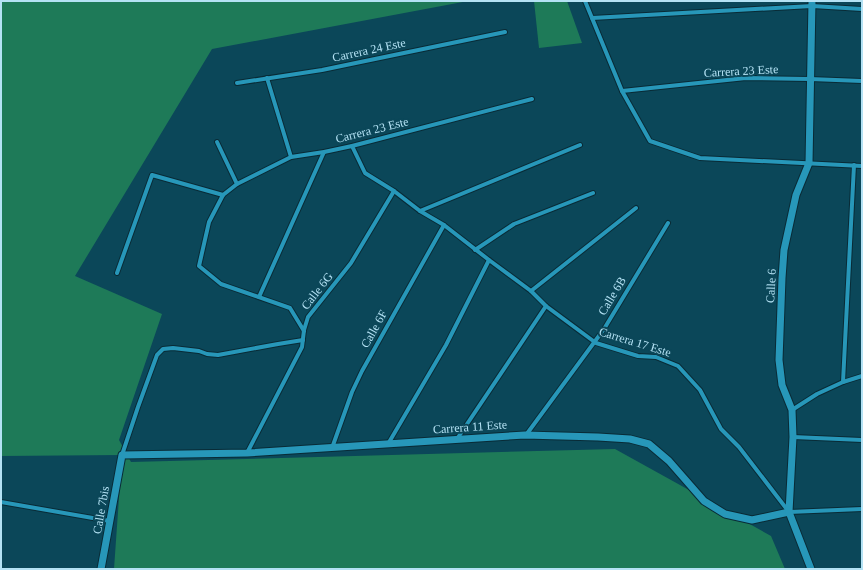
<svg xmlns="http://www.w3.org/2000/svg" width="863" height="570" font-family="Georgia,serif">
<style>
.green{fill:#1e7a58}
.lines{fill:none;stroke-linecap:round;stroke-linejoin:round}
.minor-casing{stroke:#092b36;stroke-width:6}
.tertiary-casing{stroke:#092b36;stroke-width:9}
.minor{stroke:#2797b9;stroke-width:4}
.tertiary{stroke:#2797b9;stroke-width:7}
.labels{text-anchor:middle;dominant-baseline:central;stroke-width:4;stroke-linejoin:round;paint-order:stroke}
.street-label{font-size:12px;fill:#b4e2f4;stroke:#0b4759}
</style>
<rect width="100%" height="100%" fill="#0b4759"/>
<g class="green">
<path d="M1,1H468L212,49L75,276L162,314L119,440L131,462L615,449L680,485L771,536L785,569H114L122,455L1,456Z"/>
<path d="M534,1H567L582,43L539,48Z"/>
</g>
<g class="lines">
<g class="minor-casing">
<g id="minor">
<path d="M585,1L622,91L650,141L700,158L862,166"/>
<path d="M592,18L812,6L862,9"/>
<path d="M267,78L291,157"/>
<path d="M237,83L322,70L505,32"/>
<path d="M622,91L746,78L810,79L862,81"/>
<path d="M217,142L237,184"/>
<path d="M352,146L365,173L394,191L420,211L444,225L489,260L531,291L546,306L596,343L638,356L656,357L678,366L700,390L721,429L739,447L789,512L862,509"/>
<path d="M420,211L580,145"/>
<path d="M475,250L514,224L593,193"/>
<path d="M117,273L152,175L223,195"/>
<path d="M531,291L636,208"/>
<path d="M259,297L324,152"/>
<path d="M304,331L290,308L221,284L199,266L209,222L223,195L237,184L291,157L324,152L352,146L532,99"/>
<path d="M843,382L854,165"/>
<path d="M792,410L817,394L843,382L862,376"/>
<path d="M526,435L604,329L668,223"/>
<path d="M793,437L862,440"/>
<path d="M457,439L546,306"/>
<path d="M388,444L446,345L489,260"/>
<path d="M332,448L352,392L362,371L444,225"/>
<path d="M247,453L302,347L304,330L308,317L351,263L394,191"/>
<path d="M122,455L138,407L157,355L163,349L173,348L199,351L207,354L218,355L278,344L303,340"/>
<path d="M1,502L110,521"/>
</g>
</g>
<g class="tertiary-casing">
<g id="tertiary">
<path d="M101,569L122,455L247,453L525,435L598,437L630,439L649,444L669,461L704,501L725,514L752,520L789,512"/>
<path d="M811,569L789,512L793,437L792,410L782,385L779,360L782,278L784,250L796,195L809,163L812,1"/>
</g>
</g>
<use href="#minor" class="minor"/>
<use href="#tertiary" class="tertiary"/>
</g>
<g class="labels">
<g class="street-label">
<text transform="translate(369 50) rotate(-12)">Carrera 24 Este</text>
<text transform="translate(741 71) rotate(-3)">Carrera 23 Este</text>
<text transform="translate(372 130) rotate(-14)">Carrera 23 Este</text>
<text transform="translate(771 286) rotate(-87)">Calle 6</text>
<text transform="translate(317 291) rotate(-52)">Calle 6G</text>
<text transform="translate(612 296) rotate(-59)">Calle 6B</text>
<text transform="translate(374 329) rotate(-61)">Calle 6F</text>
<text transform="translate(635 342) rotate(17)">Carrera 17 Este</text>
<text transform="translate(470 427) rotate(-4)">Carrera 11 Este</text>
<text transform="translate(101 510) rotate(-80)">Calle 7bis</text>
</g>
</g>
<rect width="863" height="570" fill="none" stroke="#b4e2f4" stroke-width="4"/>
</svg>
